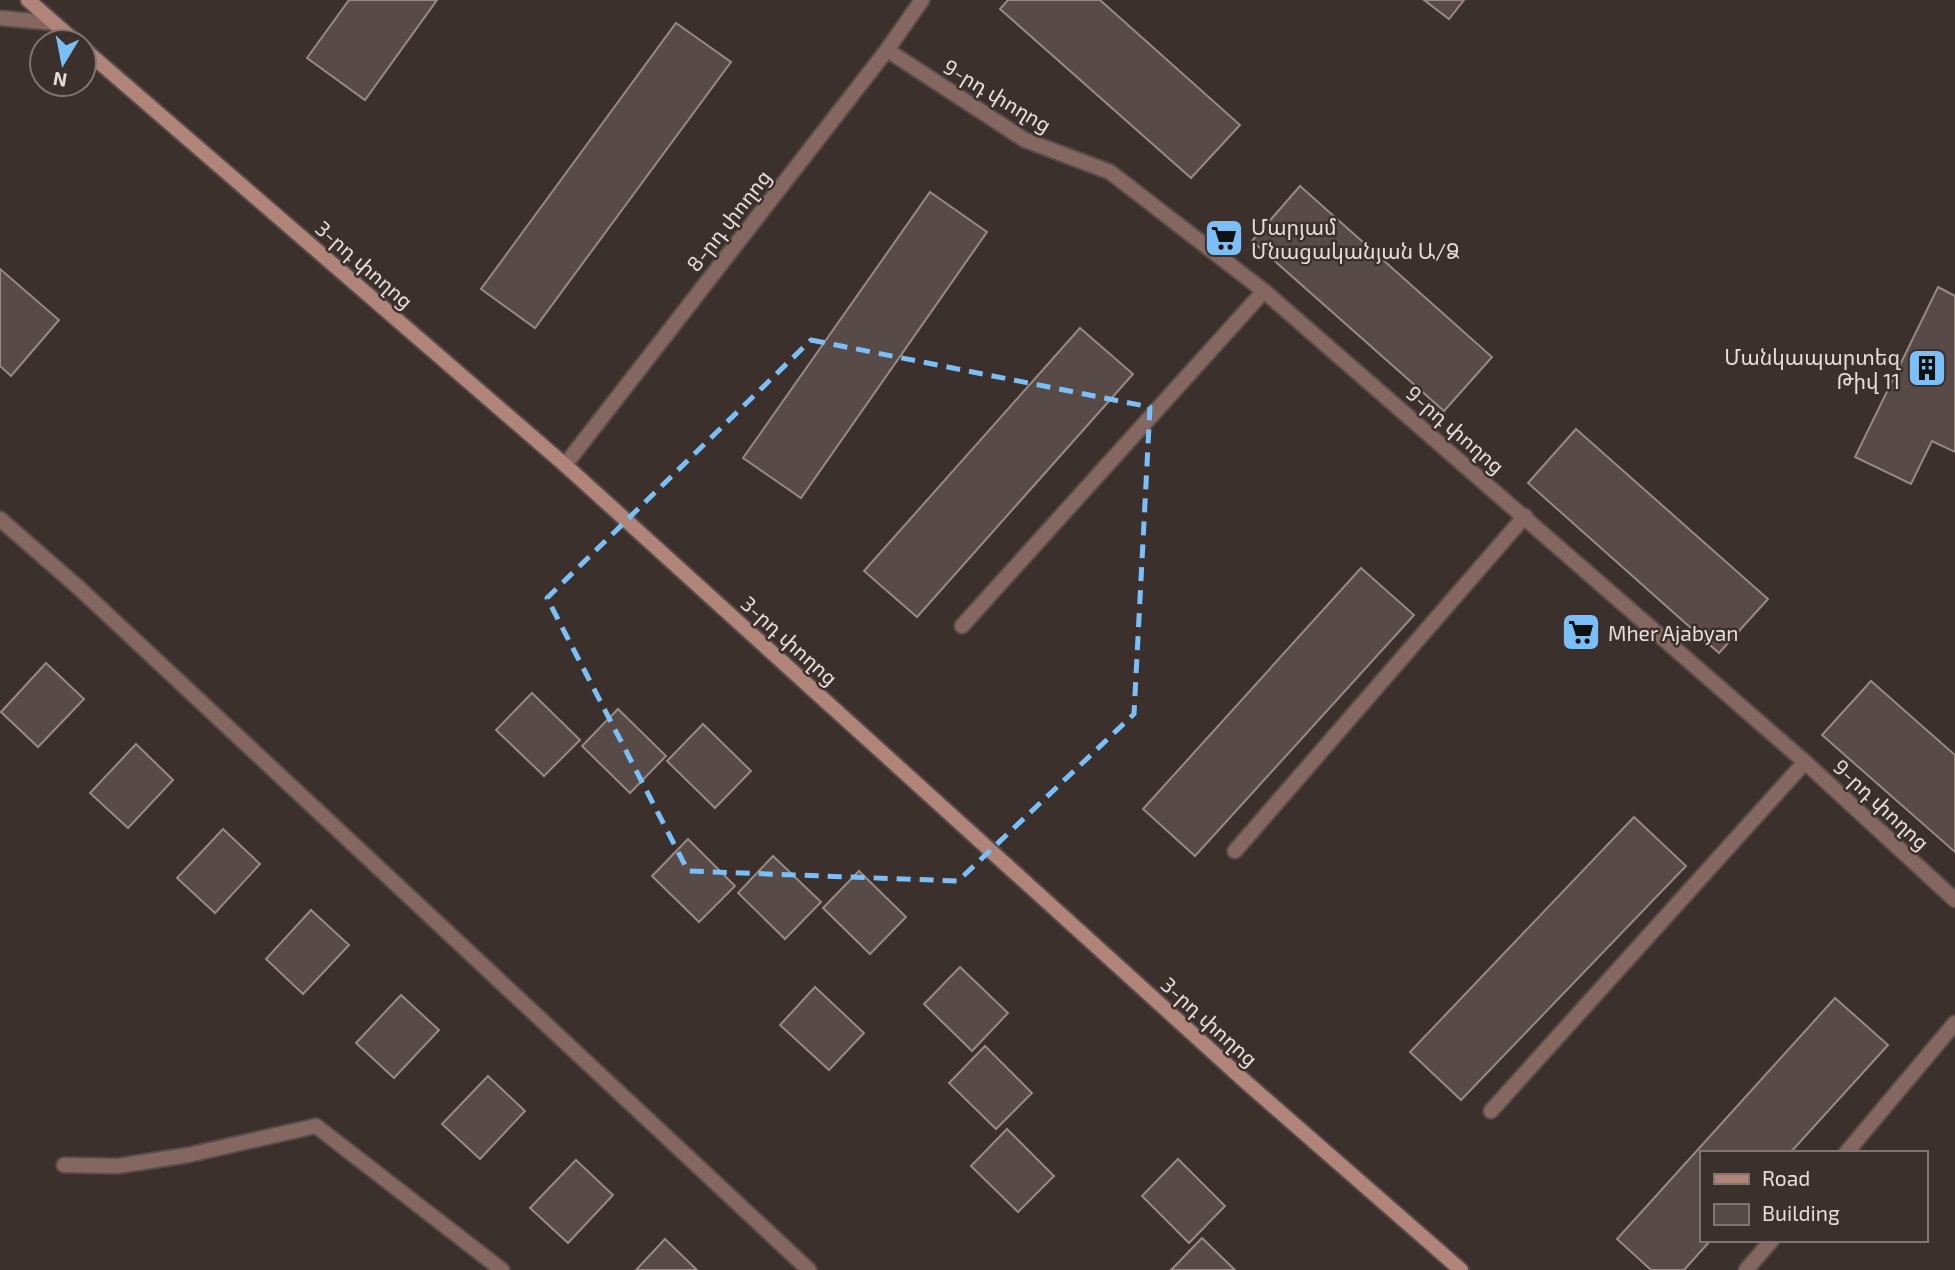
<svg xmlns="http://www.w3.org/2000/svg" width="1955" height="1270" font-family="'Exo 2','Noto Sans Armenian',sans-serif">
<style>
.building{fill:#584b47;stroke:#988985;stroke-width:2}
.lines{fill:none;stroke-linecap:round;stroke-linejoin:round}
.lane-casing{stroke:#574c48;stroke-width:18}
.street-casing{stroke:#574c48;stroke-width:18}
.secondary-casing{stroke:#574c48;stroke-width:18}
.lane{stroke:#836760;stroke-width:14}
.street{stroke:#836760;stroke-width:14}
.secondary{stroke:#b08478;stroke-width:14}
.marked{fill:none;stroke:#7abff8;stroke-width:5;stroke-dasharray:14 9;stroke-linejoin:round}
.labels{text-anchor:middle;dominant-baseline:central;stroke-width:5;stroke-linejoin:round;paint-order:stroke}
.street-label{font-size:21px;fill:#e6dddb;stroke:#3c302c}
.poi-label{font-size:21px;fill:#e6dddb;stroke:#3c302c;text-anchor:start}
</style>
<rect width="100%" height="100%" fill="#3c302c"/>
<g class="building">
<path d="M349,0H437L365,100L307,58Z"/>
<path d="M1008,0H1100L1240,125L1191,178L1000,9Z"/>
<path d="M1424,0H1464L1449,19Z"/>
<path d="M676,23L731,62L535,328L481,289Z"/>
<path d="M1300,186L1492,357L1444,411L1252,241Z"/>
<path d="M930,192L987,232L801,498L743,458Z"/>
<path d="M0,269L59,320L11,376L0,366Z"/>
<path d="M1938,287L1955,296V452L1932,441L1911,484L1855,457Z"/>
<path d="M1080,328L1133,374L917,617L864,571Z"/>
<path d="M1576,429L1768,599L1719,653L1528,483Z"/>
<path d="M1361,568L1414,615L1195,856L1143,809Z"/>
<path d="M46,663L84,699L38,747L1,712Z"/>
<path d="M1871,681L1955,755V852L1822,735Z"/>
<path d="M532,693L580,740L544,776L496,730Z"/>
<path d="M618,709L666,756L630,793L582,746Z"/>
<path d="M703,724L751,771L715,808L667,761Z"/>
<path d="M136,744L173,780L128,828L90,793Z"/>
<path d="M1634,817L1686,866L1461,1100L1410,1052Z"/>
<path d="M223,829L260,864L215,913L177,878Z"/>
<path d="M688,839L735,886L699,922L652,876Z"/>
<path d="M773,856L821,902L785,939L738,893Z"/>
<path d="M859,871L906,917L870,954L823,908Z"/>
<path d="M311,910L349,945L303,994L266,959Z"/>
<path d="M960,967L1008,1013L972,1051L924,1004Z"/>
<path d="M815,987L864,1033L829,1070L780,1025Z"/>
<path d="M401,995L439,1030L394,1078L356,1043Z"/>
<path d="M1835,998L1888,1045L1790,1153H1701V1240H1711L1684,1270H1651L1617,1239Z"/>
<path d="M985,1046L1032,1093L996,1129L949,1083Z"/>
<path d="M488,1076L525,1111L480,1159L442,1124Z"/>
<path d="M1007,1129L1054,1176L1018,1212L971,1166Z"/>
<path d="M1178,1159L1225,1206L1189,1243L1142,1196Z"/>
<path d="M576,1160L613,1195L568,1243L530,1208Z"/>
<path d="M1202,1238L1235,1270H1171Z"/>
<path d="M665,1239L697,1270H636Z"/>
</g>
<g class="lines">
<g class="lane-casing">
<g id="lane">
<path d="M962,626L1264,291"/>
<path d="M1235,851L1525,516"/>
<path d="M1491,1111L1805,762"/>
<path d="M1846,1153L1955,1023"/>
<path d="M64,1165L118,1166L188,1155L316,1126L502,1270"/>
<path d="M1746,1270L1772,1240"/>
</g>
</g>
<g class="street-casing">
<g id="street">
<path d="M0,18L54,23"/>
<path d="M887,50L1025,140L1110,172L1264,291L1805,762L1955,900"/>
<path d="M565,465L887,50L922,0"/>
<path d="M0,519L79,588L809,1270"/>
</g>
</g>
<g class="secondary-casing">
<g id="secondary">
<path d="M28,0L76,42"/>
<path d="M84,49L565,465L1247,1083L1461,1270"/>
</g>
</g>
<use href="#lane" class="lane"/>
<use href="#street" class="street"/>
<use href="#secondary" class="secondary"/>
</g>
<path class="marked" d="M811,340L1150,407L1134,714L958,881L688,871L547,598Z"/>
<defs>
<g id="supermarket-square" transform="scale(2.0125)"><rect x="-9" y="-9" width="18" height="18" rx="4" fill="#7abff8" stroke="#3c302c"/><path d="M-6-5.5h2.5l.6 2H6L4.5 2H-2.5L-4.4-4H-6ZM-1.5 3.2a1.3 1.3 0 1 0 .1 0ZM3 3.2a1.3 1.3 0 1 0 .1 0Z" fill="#111"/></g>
<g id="building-square" transform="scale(2.0125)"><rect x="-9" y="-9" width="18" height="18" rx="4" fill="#7abff8" stroke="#3c302c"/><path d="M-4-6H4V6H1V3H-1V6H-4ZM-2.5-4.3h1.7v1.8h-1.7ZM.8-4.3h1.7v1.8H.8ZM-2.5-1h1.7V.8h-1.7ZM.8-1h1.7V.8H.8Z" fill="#111"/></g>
</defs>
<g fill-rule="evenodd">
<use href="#supermarket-square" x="1224" y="238"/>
<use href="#building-square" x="1927" y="368"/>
<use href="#supermarket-square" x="1581" y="632"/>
</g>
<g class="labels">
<g class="street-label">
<text transform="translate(998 95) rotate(31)">9-րդ փողոց</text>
<text transform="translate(728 220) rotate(-52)">8-րդ փողոց</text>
<text transform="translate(365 264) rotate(41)">3-րդ փողոց</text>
<text transform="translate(1456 429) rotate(41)">9-րդ փողոց</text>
<text transform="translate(790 640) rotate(42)">3-րդ փողոց</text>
<text transform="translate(1882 804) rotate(43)">9-րդ փողոց</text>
<text transform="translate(1210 1021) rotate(42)">3-րդ փողոց</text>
</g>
<g class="poi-label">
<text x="1251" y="226">Մարյամ<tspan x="1251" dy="24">Մնացականյան Ա/Ձ</tspan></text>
<text x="1900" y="356" text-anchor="end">Մանկապարտեզ<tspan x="1900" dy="24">Թիվ 11</tspan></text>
<text x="1608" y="632">Mher Ajabyan</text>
</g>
</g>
<rect x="1700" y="1151" width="228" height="91" fill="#3c302c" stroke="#807572" stroke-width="2"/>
<rect x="1714" y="1174" width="35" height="10" fill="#b08478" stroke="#807572" stroke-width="2"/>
<text x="1762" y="1186" font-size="21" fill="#e6dddb">Road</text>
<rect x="1714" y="1204" width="35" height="21" fill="#584b47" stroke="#807572" stroke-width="2"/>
<text x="1762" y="1221" font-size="21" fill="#e6dddb">Building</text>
<g transform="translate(63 63) rotate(190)"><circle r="33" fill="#3c302c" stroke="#807572" stroke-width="2"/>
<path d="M0-5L12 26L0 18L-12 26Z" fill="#7abff8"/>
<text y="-10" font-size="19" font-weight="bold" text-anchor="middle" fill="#e6dddb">N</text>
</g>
</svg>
